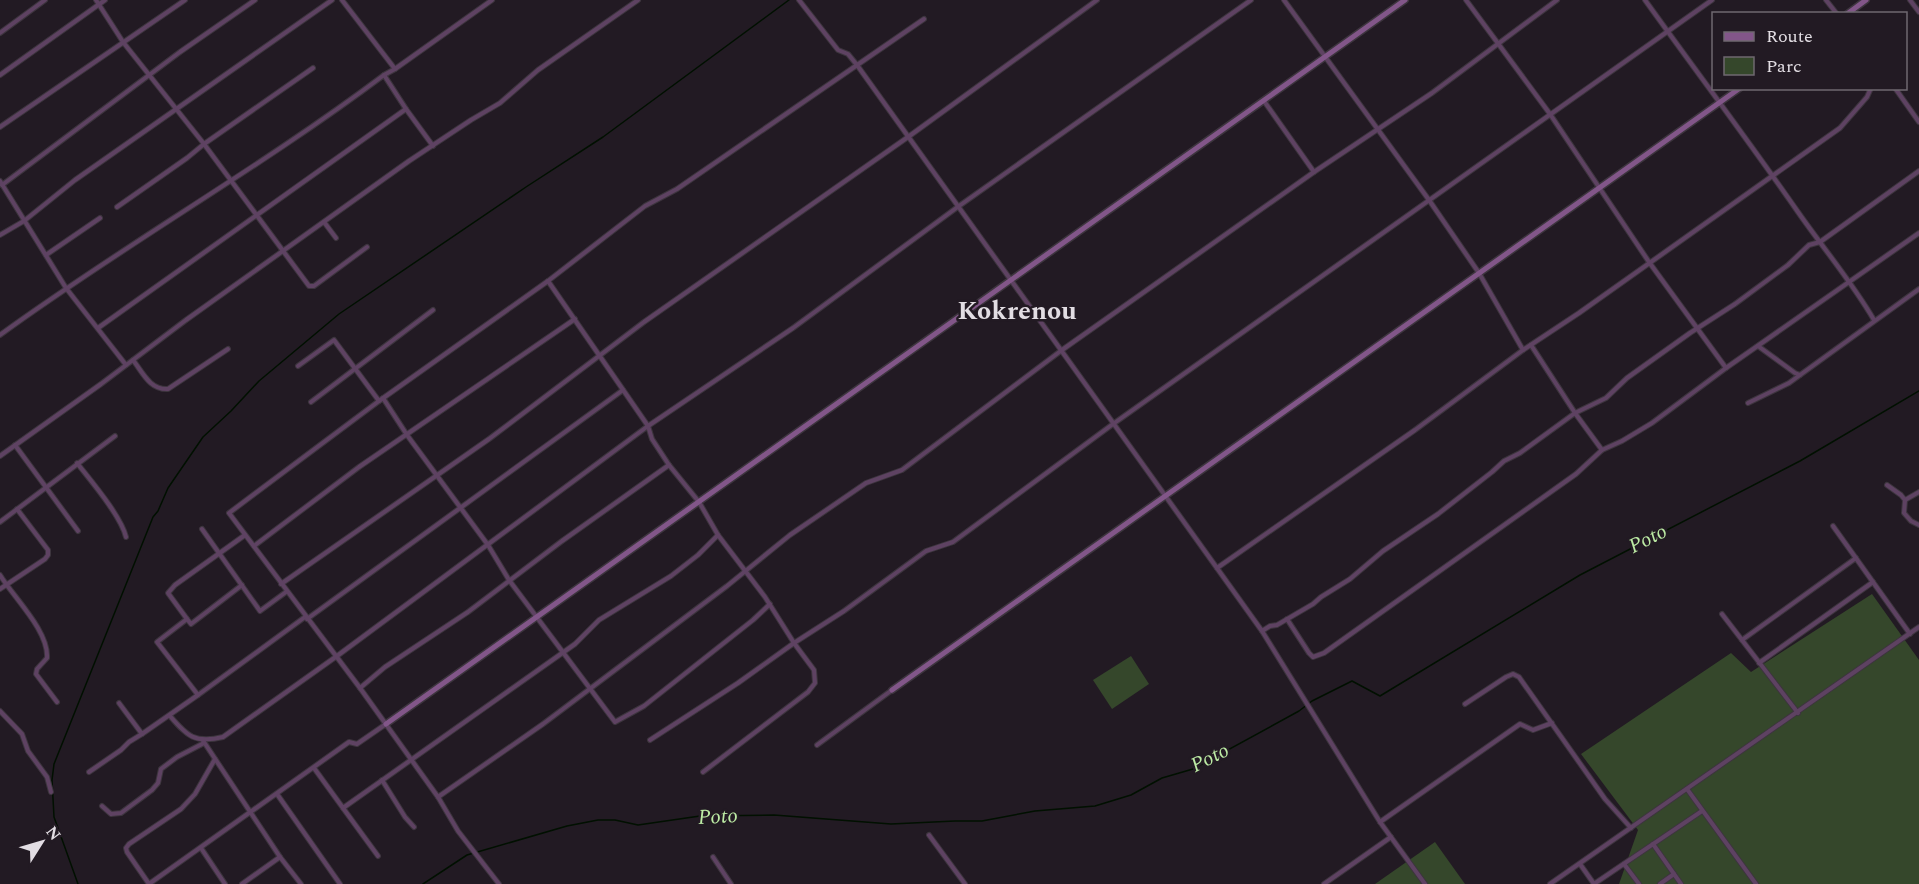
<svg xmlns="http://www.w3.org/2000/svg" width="1919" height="884" font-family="Spectral,serif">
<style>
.green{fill:#35472b}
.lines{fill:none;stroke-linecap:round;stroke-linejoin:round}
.stream{stroke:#011000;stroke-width:1.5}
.street-casing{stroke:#3d353e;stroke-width:6}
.secondary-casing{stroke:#3d353e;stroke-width:8}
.street{stroke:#5e4262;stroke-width:4}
.secondary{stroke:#825689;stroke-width:5}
.labels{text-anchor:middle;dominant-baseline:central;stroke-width:5;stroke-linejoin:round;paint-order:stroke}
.water-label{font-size:21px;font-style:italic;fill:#bdeca5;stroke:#221a23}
.district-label{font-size:26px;font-weight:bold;fill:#e2dde3;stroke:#221a23}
</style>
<rect width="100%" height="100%" fill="#221a23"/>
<g class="green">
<path d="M1872,594L1919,660V884H1619L1638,830L1581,754L1731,653L1751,672Z"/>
<path d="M1131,656L1149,684L1112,709L1093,680Z"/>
<path d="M1435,842L1465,884H1375Z"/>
</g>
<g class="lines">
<g class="stream">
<path d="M78,884L54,817L52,780L54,764L153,517L158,511L168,488L203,437L231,411L259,381L339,314L526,187L603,137L789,0"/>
<path d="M423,884L467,855L567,826L598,820H615L638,825L700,816L774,815L891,824L955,821H982L1035,811L1095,806L1131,795L1162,778L1193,769L1299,711L1312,701L1352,681L1380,696L1580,575L1800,461L1919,391"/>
</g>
<g class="street-casing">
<g id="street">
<path d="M96,0L123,42L204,144L309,286H314L367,247"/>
<path d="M342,0L395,69"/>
<path d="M799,0L838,50L848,54L857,65L1262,631L1380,822L1425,884"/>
<path d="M1284,0L1429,200L1479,273L1523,350"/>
<path d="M1466,0L1550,114L1649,262L1726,368"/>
<path d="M1645,0C1696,71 1748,140 1798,212C1823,248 1852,282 1874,320"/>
<path d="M1826,0L1837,14"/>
<path d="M1910,0L1919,12"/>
<path d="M0,33L45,0"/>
<path d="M0,75L105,0"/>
<path d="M1895,88L1919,122"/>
<path d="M1264,101L1314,172"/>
<path d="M0,127L185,0"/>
<path d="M433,146L406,109L384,75L395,69L492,0"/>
<path d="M0,181L66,288L126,365"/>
<path d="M2,185L180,52L255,0"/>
<path d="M117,207L187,158L204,144L313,68"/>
<path d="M324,222L336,238"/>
<path d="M0,235L24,221L75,180L332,0"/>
<path d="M46,255L100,218"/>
<path d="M548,281L648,426L652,439L669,465L699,502L718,535L765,597L794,643L814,670L815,683L808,692L703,772"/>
<path d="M98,328L406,109"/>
<path d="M0,335C125,244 260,168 384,75"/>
<path d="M1531,345L1575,413L1602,450"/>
<path d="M1758,346L1795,373L1800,375L1919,289"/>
<path d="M133,360C143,373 150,390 168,389L228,349"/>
<path d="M298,366L334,340L379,401"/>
<path d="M383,398L407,435L488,545L509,580L615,722L644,706L753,620L770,604"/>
<path d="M311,402L433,310"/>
<path d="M1748,403L1789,383L1800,375"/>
<path d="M15,445L78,531"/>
<path d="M0,456L101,384L186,320L409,161L471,120L500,103L538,70L638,0"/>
<path d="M77,463C91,481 121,516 126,537"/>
<path d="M1887,485L1901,495L1905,500L1904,513L1911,521L1919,525"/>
<path d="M1905,500L1919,492"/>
<path d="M0,522L115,436"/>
<path d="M1833,526L1910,634"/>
<path d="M202,529L260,611L286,592"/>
<path d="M254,546L359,467L575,319"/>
<path d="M1217,568L1415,430L1523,350L1579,313L1840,128L1867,97L1871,88"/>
<path d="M0,575C14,598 49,631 47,658L37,669L36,674L57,702"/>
<path d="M281,584L489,439L644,322L908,137L1097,0"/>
<path d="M0,589L45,559L48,555V550L17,509"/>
<path d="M1722,614L1798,713"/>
<path d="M187,619L168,593L175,585L245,535"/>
<path d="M307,619L623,390"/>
<path d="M1287,619L1309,653L1313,657L1324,653L1576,474L1602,450L1622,441L1652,423L1726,368L1919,233"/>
<path d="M1262,631L1270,626L1277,625L1313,604L1321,597L1350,579L1383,551L1438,514L1492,472L1504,461L1520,453L1575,413L1606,398L1627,378L1690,333L1735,304L1788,265L1809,245L1820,242L1919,171"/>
<path d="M1742,640L1856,558"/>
<path d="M1759,663L1873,582"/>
<path d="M360,688L385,667L468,612L562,541L669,465"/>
<path d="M198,695L305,617"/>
<path d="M119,703L142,734L198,695L157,642L187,619L191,624L242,585"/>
<path d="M1465,704L1506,677L1513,674L1519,677L1605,799L1631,828"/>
<path d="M0,711L22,734L28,751L47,777L51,792"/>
<path d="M170,716C187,736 195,744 223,737L337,656L648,426L793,328L959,206L1251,0"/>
<path d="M202,739L280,857L301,884"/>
<path d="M650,740L738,683L794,643L844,611L926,551L953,542L1113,424L1712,0"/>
<path d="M817,745L892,690"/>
<path d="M314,768L343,808L575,644L599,620L671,576L698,555L718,535"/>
<path d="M89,772L121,750L129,742L142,734"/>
<path d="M382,780L405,817L414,827"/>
<path d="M1687,789L1756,884"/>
<path d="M277,794L340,884"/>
<path d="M438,797L543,724L727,586L790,535L866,483L902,470L1062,350L1314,172L1432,93L1557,0"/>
<path d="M102,806L111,814L121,813L152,790L158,783L161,769L177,757L204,743"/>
<path d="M343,808L378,856"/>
<path d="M1380,822L1520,724L1533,730L1552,723"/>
<path d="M929,835L965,884"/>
<path d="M1653,844L1681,884"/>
<path d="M201,848L225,884"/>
<path d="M713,857L731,884"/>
<path d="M1580,864L1594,884"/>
<path d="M1624,864L1639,884"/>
<path d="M149,884L349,742L357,744L386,724"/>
<path d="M149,884L127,852L126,848L129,844L181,809L195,794L215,759"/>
<path d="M242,884L280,857"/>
<path d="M499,884L458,831L438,797L360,688L229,513L379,401L548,281L645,206L677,189L924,19"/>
<path d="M1324,884L1391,837"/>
<path d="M1550,884L1919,627"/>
<path d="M1594,884L1702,811"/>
<path d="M1660,884L1674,874"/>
</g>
</g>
<g class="secondary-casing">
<g id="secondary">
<path d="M1847,14L1866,0"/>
<path d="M892,690L1740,88"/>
<path d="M386,724L1405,0"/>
</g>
</g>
<use href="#street" class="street"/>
<use href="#secondary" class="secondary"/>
</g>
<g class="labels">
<g class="water-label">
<text transform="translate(1648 539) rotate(-27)">Poto</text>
<text transform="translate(1210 758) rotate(-27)">Poto</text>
<text transform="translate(718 817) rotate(-3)">Poto</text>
</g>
<g class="district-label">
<text x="1017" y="311">Kokrenou</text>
</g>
</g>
<rect x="1712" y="12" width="195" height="78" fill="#221a23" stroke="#6f6870" stroke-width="1.5"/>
<rect x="1724" y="32" width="30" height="9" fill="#825689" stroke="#6f6870" stroke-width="1.5"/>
<text x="1766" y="42" font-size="18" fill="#e2dde3">Route</text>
<rect x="1724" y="57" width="30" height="18" fill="#35472b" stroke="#6f6870" stroke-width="1.5"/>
<text x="1766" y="72" font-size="18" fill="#e2dde3">Parc</text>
<g transform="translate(42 842) rotate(53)" stroke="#221a23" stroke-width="4.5" paint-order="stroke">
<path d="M0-4.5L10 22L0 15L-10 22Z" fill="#e2dde3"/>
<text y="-9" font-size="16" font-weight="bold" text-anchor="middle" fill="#e2dde3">N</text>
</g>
</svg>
